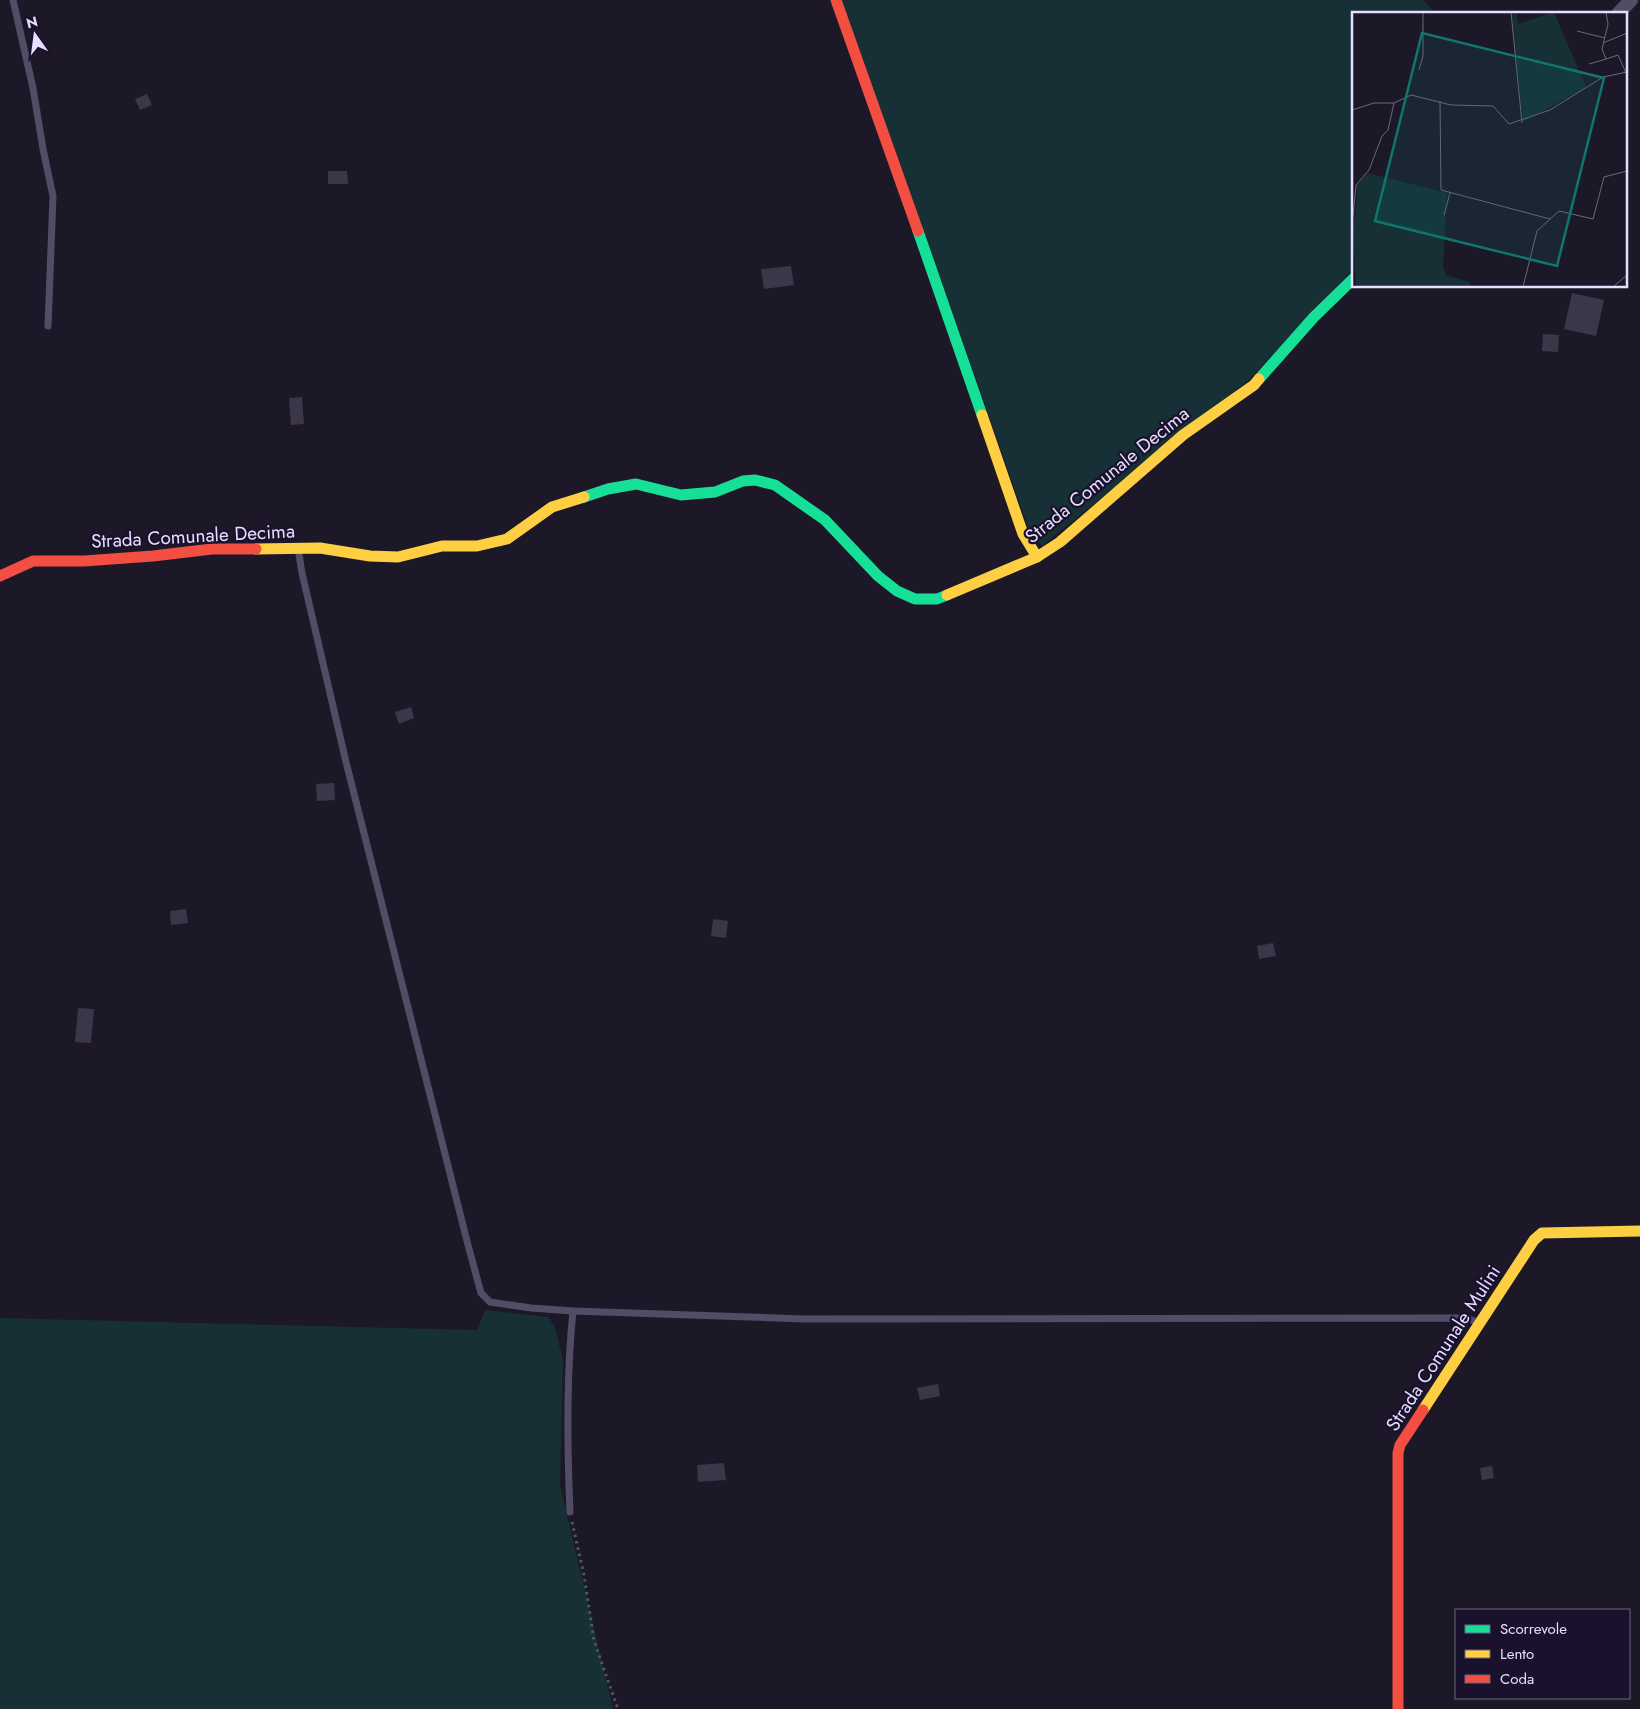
<svg xmlns="http://www.w3.org/2000/svg" width="1640" height="1709" font-family="Jost,sans-serif">
<style>
.green{fill:#163035}
.building{fill:#3c3748}
.lines{fill:none;stroke-linecap:round;stroke-linejoin:round}
.path{stroke:#4d5768;stroke-width:3;stroke-dasharray:2.5 4;stroke-linecap:butt}
.lane{stroke:#524d67;stroke-width:7}
.street{stroke:#524d67;stroke-width:14}
.fast{stroke:#16e098;stroke-width:11}
.slow{stroke:#ffcf43;stroke-width:11}
.jam{stroke:#f24e42;stroke-width:11}
.labels{text-anchor:middle;dominant-baseline:central;stroke-width:4.5;stroke-linejoin:round;paint-order:stroke}
.street-label{font-size:19px;fill:#e5deff;stroke:#1a122d}
.inset-road{fill:none;stroke:#6d677d;stroke-width:1}
.view{fill:#0f766e;fill-opacity:0.15;stroke:#0f766e;stroke-width:2.5}
.inset-edge{fill:none;stroke:#e5deff;stroke-width:2.5}
</style>
<rect width="100%" height="100%" fill="#1d1827"/>
<g class="green">
<path d="M842,0H1424L1435,14H1354V268L1250,379L1042,546L1029,530Z"/>
<path d="M485,1310L548,1317L555,1327L563,1361L560,1485L613,1709H0V1318L477,1330Z"/>
</g>
<g class="building">
<path d="M147,94L152,105L140,110L135,99Z"/>
<path d="M328,171H347L348,184H328Z"/>
<path d="M791,266L794,285L764,289L761,269Z"/>
<path d="M1572,293L1604,300L1596,336L1564,329Z"/>
<path d="M1543,334L1559,335L1558,352L1542,351Z"/>
<path d="M302,397L304,424L291,425L289,398Z"/>
<path d="M411,707L414,718L399,724L395,712Z"/>
<path d="M334,783L335,800L317,801L316,784Z"/>
<path d="M186,909L188,923L171,925L170,911Z"/>
<path d="M713,919L728,921L726,938L711,936Z"/>
<path d="M1273,943L1276,956L1259,959L1257,946Z"/>
<path d="M78,1008L94,1009L91,1043L75,1042Z"/>
<path d="M938,1384L940,1396L920,1400L917,1388Z"/>
<path d="M724,1463L726,1480L698,1482L697,1465Z"/>
<path d="M1492,1466L1494,1478L1482,1480L1480,1468Z"/>
</g>
<g class="lines">
<path class="path" d="M572,1522L584,1575L594,1641L618,1709"/>
<g class="lane">
<path d="M13,0L33,88L43,149L53,196L48,326"/>
<path d="M298,548L302,573L346,762L468,1245L481,1293L490,1302L531,1308L573,1311L804,1319L1465,1318L1478,1322"/>
<path d="M570,1512C567,1445 566,1378 573,1311"/>
</g>
<path class="street" d="M1618,14L1631,0"/>
<g class="fast">
<path d="M918,231L982,415"/>
<path d="M1259,379L1314,317L1354,278"/>
<path d="M584,497L608,489L636,484L681,495L715,492L743,481L755,480L775,485L825,520L878,576L897,591L915,599H937L947,595"/>
</g>
<g class="slow">
<path d="M982,415L1023,534L1037,557"/>
<path d="M256,549L320,548L370,556L398,557L442,546H477L507,539L552,507L584,497"/>
<path d="M947,595L1037,557L1060,542L1183,435L1254,385L1259,379"/>
<path d="M1423,1410L1534,1240L1542,1233L1640,1231"/>
</g>
<g class="jam">
<path d="M836,0L918,231"/>
<path d="M0,576L33,561H84L153,556L212,549H256"/>
<path d="M1398,1709V1453L1400,1445L1423,1410"/>
</g>
</g>
<g class="labels">
<g class="street-label">
<text transform="translate(1107 475) rotate(-39)">Strada Comunale Decima</text>
<text transform="translate(193 536) rotate(-3)">Strada Comunale Decima</text>
<text transform="translate(1443 1348) rotate(-57)">Strada Comunale Mulini</text>
</g>
</g>
<g transform="translate(1352 12)">
<rect width="275" height="275" fill="#1d1827"/>
<path d="M202,0L234,75L171,110L160,3L165,2L166,12ZM16,161L95,181L91,255L94,263L118,270V275H4L0,207H3L5,173Z" fill="#163035"/>
<path class="inset-road" d="M159,0L170,111M254,0L256,12L250,37L254,47L266,43L274,61M225,19L253,26M251,31L275,21M237,52L254,47M67,58L71,44V0M88,89L89,178L198,207M0,98L22,91H42L59,83L99,93L141,94L157,112L198,98L251,65L275,60M92,203L98,181M1,205L4,173L17,158L30,124L36,118L42,91M171,275L185,219L207,199L241,207L252,165L275,159M261,275L275,263"/>
<path class="view" d="M70,21L252,66L205,254L23,209Z"/>
<rect width="275" height="275" class="inset-edge"/>
</g>
<rect x="1455" y="1609" width="175" height="90" fill="#1a122d" stroke="#6b6481"/>
<rect x="1465" y="1625" width="25" height="8" fill="#16e098" stroke="#6b6481"/>
<text x="1500" y="1634" font-size="15" fill="#e5deff">Scorrevole</text>
<rect x="1465" y="1650" width="25" height="8" fill="#ffcf43" stroke="#6b6481"/>
<text x="1500" y="1659" font-size="15" fill="#e5deff">Lento</text>
<rect x="1465" y="1675" width="25" height="8" fill="#f24e42" stroke="#6b6481"/>
<text x="1500" y="1684" font-size="15" fill="#e5deff">Coda</text>
<g transform="translate(35 35) rotate(346)" stroke="#1a122d" stroke-width="4" paint-order="stroke">
<path d="M0-4L9 19L0 12L-9 19Z" fill="#e5deff"/>
<text y="-8" font-size="14" font-weight="bold" text-anchor="middle" fill="#e5deff">N</text>
</g>
</svg>
